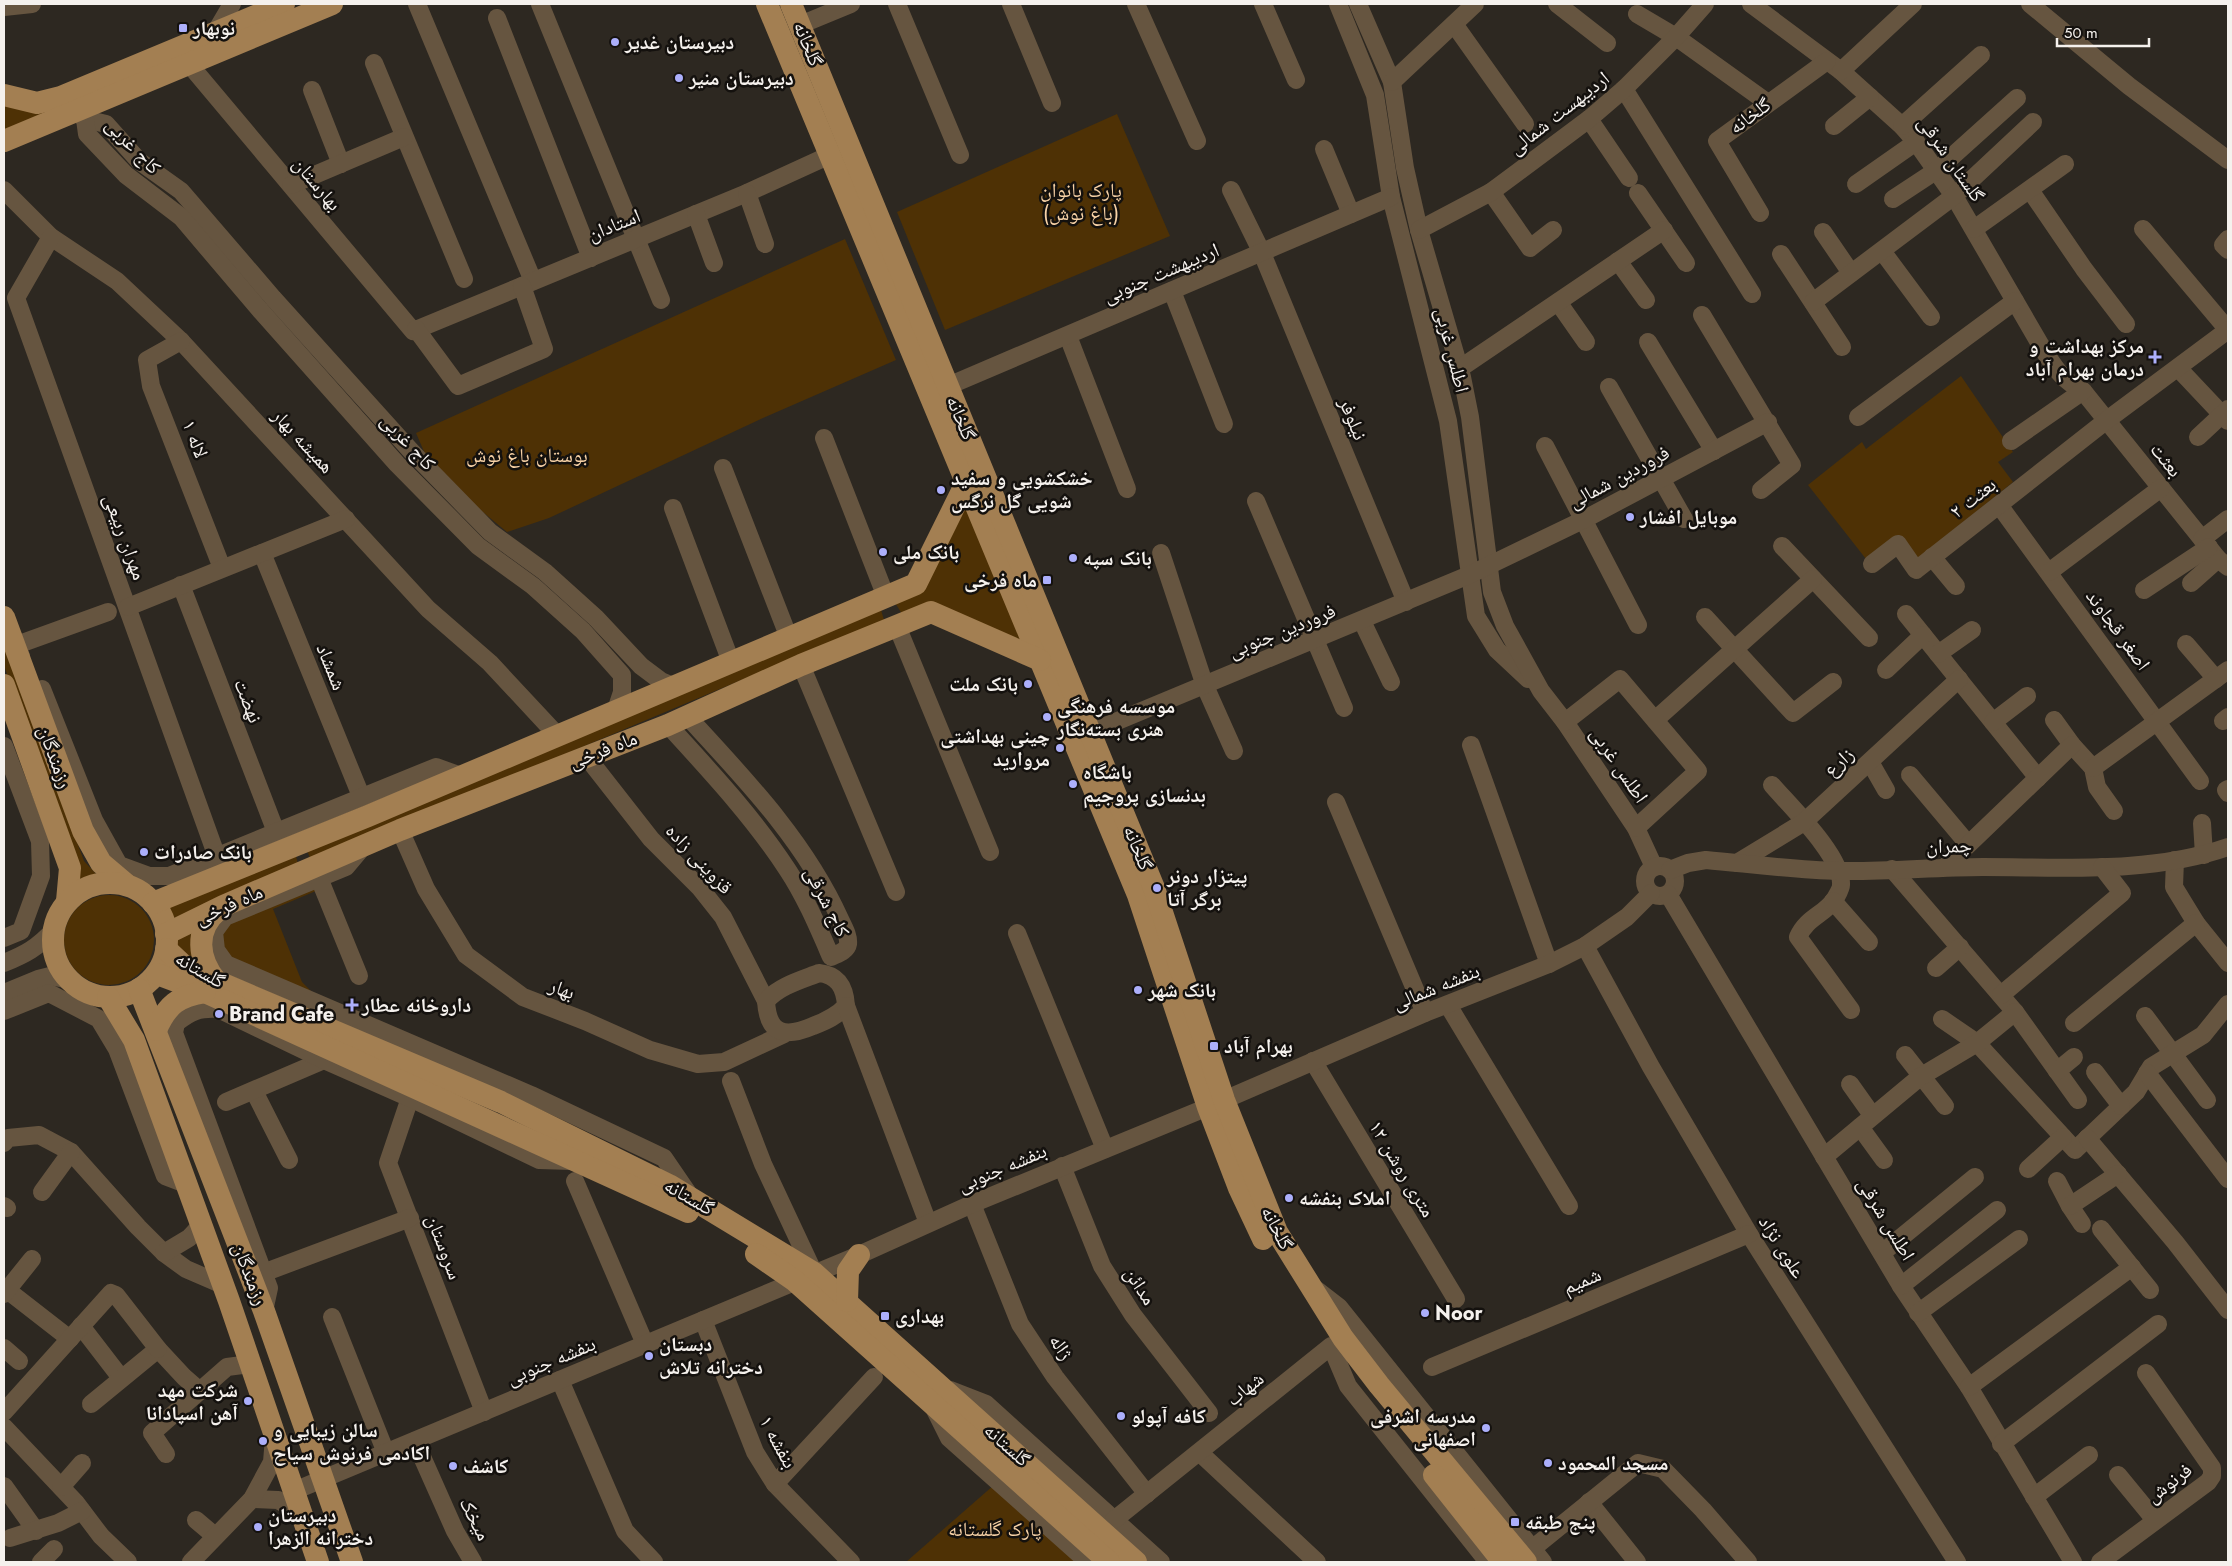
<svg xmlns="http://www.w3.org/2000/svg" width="2232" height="1566" font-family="Jost,'Noto Naskh Arabic',sans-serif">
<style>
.green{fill:#4e3105}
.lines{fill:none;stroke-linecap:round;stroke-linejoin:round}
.minor{stroke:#665540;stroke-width:18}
.major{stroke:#a37f52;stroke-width:22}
.poi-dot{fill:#acaffb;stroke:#14110e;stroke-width:2}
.labels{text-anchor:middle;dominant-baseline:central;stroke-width:5;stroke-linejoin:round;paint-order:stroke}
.poi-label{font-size:20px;font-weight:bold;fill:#f5f1ed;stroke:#14110e;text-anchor:start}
.street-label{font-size:20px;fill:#f5f1ed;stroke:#14110e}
.park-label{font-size:20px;fill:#f8d2a6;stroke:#14110e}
</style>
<rect width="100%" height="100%" fill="#2d2821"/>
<g class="green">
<path d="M4,101L54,107L4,135Z"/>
<path d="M1117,114L1170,236L945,330L897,212Z"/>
<path d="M845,239L896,360L763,418L549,518L507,532L432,470L416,433Z"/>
<path d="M1961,376L2013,452L1998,462L2013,482L1918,559L1898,535L1866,559L1808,485L1862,442L1866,449Z"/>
<path d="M963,502L1024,644L902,614L894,601Z"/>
<path d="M881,610L884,620L311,861L307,850Z"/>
<path d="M4,644L84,861L98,876L86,879L76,885L4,665Z"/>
<path d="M295,853L299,867L172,922L165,908Z"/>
<path d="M316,876L323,888L273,909L302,982L313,993L238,980L215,926Z"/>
<circle cx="109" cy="940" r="45"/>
<path d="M199,925V966L172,943Z"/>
<path d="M994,1485L1082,1562H906Z"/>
</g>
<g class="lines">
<g class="minor">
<path d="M417,4L533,281"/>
<path d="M540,4L661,300"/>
<path d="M897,4L960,155"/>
<path d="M1011,4L1052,103"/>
<path d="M1136,4L1197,141"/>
<path d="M1263,4L1296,80"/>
<path d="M1338,4L1375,95L1391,197L1448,421L1476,616L1497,650L1528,679"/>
<path d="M1358,4L1392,82L1405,168L1419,230L1462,377L1470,417L1492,592L1505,626L1541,691L1565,722L1636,828L1654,867"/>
<path d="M1557,4L1607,43"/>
<path d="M1751,4L1841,71L1902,126L1916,142L1954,196L2044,351C2056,369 2062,380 2083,391L2218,559L2228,567"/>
<path d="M2030,4L2129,86L2228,160"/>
<path d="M4,7L32,4"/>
<path d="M1637,14L1676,37L1768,103"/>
<path d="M497,18L591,258"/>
<path d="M1454,24L1525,124"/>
<path d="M800,25L851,4"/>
<path d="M215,33L232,4"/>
<path d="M374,63L464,279"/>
<path d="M189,64L413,331L747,193L830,155"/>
<path d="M1841,71L1913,4"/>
<path d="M1392,82L1475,4"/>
<path d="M1624,89L1752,294"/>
<path d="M312,90L341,164"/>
<path d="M68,104L85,119L106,124L139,161L181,191L273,298L411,451L490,532L545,572L596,618L641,666L661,681L673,686"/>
<path d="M85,119L87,134L126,175L181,217L260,310L397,464L478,546L533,586L583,631L622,675V692L616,710"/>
<path d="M1589,119L1629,178"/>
<path d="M1834,126L1870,97"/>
<path d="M1902,126L1981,55"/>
<path d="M1324,149L1351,214"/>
<path d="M1856,184L1916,142"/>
<path d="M291,185L404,137"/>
<path d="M4,190L51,237L117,281L181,341L428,609L490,663L557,735"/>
<path d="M1231,190L1262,253L1406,602"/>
<path d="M2030,190L2084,269L2126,324"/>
<path d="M1491,192L1530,248L1553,230"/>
<path d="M747,193L765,244"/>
<path d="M1638,193L1686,263"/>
<path d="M1893,199L1937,170L2017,98"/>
<path d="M1760,213L1717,141L1827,61"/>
<path d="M696,214L714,263"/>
<path d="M1974,229L2065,164"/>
<path d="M2143,229L2228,330"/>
<path d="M1419,230L1491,192L1589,119L1624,89L1676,37L1705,4"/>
<path d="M1823,232L1851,273"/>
<path d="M51,237L16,298L217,857"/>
<path d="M2228,239L2223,245L2228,250"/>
<path d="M1882,251L1931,317"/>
<path d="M1781,254L1842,347"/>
<path d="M1618,261L1646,300"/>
<path d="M1172,291L1224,424"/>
<path d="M1558,302L1586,342"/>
<path d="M1813,302L1954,196L2033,122"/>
<path d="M1702,315L1792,465L1761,490"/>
<path d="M416,329L458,386L544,349L522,286"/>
<path d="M1068,336L1127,489"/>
<path d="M181,341L147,360L151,386L222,568"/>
<path d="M1648,342L1714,451"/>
<path d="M2178,368L2228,421"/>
<path d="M1459,369L1664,230"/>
<path d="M948,386L1391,197"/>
<path d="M1609,387L1684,519"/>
<path d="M1858,417L2015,301"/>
<path d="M2198,437L2228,409"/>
<path d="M824,438L886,597"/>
<path d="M2011,441L2083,391"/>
<path d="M1545,446L1638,625"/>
<path d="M723,468L789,638"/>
<path d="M1256,501L1344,708"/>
<path d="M1999,505L2200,781"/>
<path d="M673,508L731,662"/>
<path d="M2202,539L2228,519"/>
<path d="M1782,546L1869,638"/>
<path d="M262,553L361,796"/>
<path d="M1161,553L1205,686L1234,751"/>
<path d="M1932,557L1956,586"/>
<path d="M1872,564L1898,544L1916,570L2107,420L2228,330"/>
<path d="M2049,572L2161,488"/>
<path d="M2191,583L2218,559"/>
<path d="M181,585L276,832"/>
<path d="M2144,590L2209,547"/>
<path d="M128,607L346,519"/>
<path d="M1906,614L2038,778"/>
<path d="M1705,617L1793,713L1833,682"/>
<path d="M1362,621L1391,682"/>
<path d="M897,626L990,852"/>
<path d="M2186,644L2216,679"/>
<path d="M1938,654L1972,630"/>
<path d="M21,656L14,646L108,612"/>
<path d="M801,665L896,892"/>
<path d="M1886,670L1923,635"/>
<path d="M42,689L94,820L119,865L149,876H169L436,767L461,776"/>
<path d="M1655,720L1813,579"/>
<path d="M2054,720L2072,745L2093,768L2097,787L2114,811"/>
<path d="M2223,721L2228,717"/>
<path d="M1565,722L1620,679L1698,771L1636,828"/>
<path d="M1993,722L2027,696"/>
<path d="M668,725C710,771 753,817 787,869C805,896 818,927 831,957C837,954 847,951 848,944C849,935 843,926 840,919C805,841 744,778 687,716"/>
<path d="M1091,732L1469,575L1583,520L1768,422"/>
<path d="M1471,745L1549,964"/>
<path d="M4,746L40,841L41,876L21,931L4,938"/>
<path d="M586,756L651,839L700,888L723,917L766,1001"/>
<path d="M1870,762L1886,790"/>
<path d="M2093,768L2228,670"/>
<path d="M1910,775L1968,844"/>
<path d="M1772,785C1790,806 1843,857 1841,885C1841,889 1837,895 1835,899C1824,915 1807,917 1798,937L1851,1010"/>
<path d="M2228,789L2226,790L2228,793"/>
<path d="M1336,802L1425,1013"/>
<path d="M2202,823L2204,855"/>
<path d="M400,830L426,889L466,955L523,997L585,1021L650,1050L698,1064L724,1062L784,1034"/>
<path d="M362,848L346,867L225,917L214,932L216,950L226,964L531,1095L664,1158L690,1196"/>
<path d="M2175,860L2174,887L2196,923L2228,963"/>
<path d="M1737,863L1804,822L1959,679"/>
<circle cx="1660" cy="881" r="15"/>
<path d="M1945,867L2072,745"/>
<path d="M1892,869L2015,1012L2078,1100"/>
<path d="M1670,870L1688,863L1706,860C1750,864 1795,870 1839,871C1887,872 1935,867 1983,867C2065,867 2150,874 2228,847"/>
<path d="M319,878L359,976"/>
<path d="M1668,894L1901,1286L1969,1387L2073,1562"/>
<path d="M1833,901L1869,942"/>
<path d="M1017,933L1105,1149"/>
<path d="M1585,946L1651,1067L1749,1234L1957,1562"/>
<path d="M4,963C26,954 37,948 54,930"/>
<path d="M1936,968L1960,947"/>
<path d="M819,973C838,975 845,988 846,1006C837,1016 826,1021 813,1026C785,1038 768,1035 766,1001C779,986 801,980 819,973Z"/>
<path d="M4,993L38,979L50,976L70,980"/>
<path d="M2001,995L2122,893L2102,867"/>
<path d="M1448,1005L1569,1206"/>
<path d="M846,1006L928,1223"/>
<path d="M4,1011L49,993L99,1019L117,1049L165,1176L186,1184"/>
<path d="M2145,1016L2207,1100"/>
<path d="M1942,1019L1977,1043L2075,1150L2136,1092L2151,1067L2203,1035L2228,1004"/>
<path d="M2074,1023L2196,923"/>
<path d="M1905,1055L1945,1106"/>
<path d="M1313,1061L1456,1299"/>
<path d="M2057,1071L2074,1057"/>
<path d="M2095,1072L2121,1106"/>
<path d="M2147,1073L2228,1179"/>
<path d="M731,1081L763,1164L814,1273"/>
<path d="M1850,1084L1872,1115"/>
<path d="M254,1091L289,1160"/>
<path d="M410,1098L388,1163L484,1412"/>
<path d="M1224,1100L1425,1013L1549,964L1585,946L1627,917L1651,893"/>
<path d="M226,1102L324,1060"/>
<path d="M1860,1127L1884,1160"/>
<path d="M2087,1138L2175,1242L2228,1310"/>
<path d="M4,1143L8,1138L39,1135L71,1152L138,1227L164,1253L186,1269L223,1285"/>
<path d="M1824,1157L1920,1077L1977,1043L2015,1012"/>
<path d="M1062,1166L1102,1266L1133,1315L1209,1413"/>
<path d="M2028,1169L2063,1137"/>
<path d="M575,1181L645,1344"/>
<path d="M2057,1181L2070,1206L2082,1224"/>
<path d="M42,1192L71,1152"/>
<path d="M972,1204L1020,1324L1055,1377L1147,1494"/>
<path d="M4,1206L7,1208"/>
<path d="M2070,1206L2118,1174"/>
<path d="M2101,1229L2150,1290"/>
<path d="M164,1253L189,1238L201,1225"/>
<path d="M1882,1253L1975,1177"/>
<path d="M263,1273L410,1218"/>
<path d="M1901,1286L1997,1210"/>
<path d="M7,1290L70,1339"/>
<path d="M1317,1290L1339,1307L1543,1562"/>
<path d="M4,1294L32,1259"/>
<path d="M264,1311L269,1288L174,1033L176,1023C191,1011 199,1008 218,1009L324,1060L410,1098L539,1160L572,1161"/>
<path d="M1918,1313L2019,1239"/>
<path d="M332,1317L386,1453"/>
<path d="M703,1320L755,1452L775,1484L851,1562"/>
<path d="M81,1326L121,1378"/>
<path d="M4,1348L19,1361"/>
<path d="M1432,1367L1749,1234"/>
<path d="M560,1380L625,1531L654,1562"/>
<path d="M1969,1387L2132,1267"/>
<path d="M950,1390L986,1404L1161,1562"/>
<path d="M91,1404L158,1349L184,1377L200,1391"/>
<path d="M935,1410L949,1438L1088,1562"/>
<path d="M4,1412L111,1293L116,1295L158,1349"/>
<path d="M4,1427L76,1503L101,1536L128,1562"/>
<path d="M415,1441L455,1531L473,1562"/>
<path d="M2001,1444L2158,1324"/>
<path d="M1200,1453L1317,1562"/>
<path d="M166,1454L152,1433L227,1367L250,1364"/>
<path d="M2118,1475L2155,1520"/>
<path d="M775,1484L874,1377"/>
<path d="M4,1486L36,1531"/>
<path d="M61,1487L82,1463"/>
<path d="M294,1491L859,1255L972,1204L1208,1107"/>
<path d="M2034,1497L2089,1455"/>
<path d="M252,1499L278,1500L302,1514"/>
<path d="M1589,1502L1637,1562"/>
<path d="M196,1520L215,1536"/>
<path d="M1114,1520L1331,1346L1348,1386L1488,1562"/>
<path d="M10,1538L58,1523L82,1511"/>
<path d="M1532,1549L1638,1463L1663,1469L1703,1510L1748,1562"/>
<path d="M41,1562L54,1549"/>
<path d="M191,1562L252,1499L272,1462L274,1438"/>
<path d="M2100,1562L2208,1482L2212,1476V1468L2146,1373"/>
</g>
<g class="major">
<path d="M767,4L1138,895L1208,1107L1239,1188L1263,1239"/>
<path d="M791,4L1154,888L1224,1100L1277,1232L1343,1338L1379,1385L1526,1562"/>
<path d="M4,95L37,103L61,97L284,4"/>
<path d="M4,141L332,4"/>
<path d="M4,617L83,831L101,863L127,885"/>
<path d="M4,685L70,868L67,901"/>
<circle cx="110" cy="940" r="57"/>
<path d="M153,903L368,816L916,584L966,483"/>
<path d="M166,934L223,906L400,830L668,725L801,665L931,612L1040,660"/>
<path d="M166,949L182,964L216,981L501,1102L669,1185L814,1273L1136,1562"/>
<path d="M157,974L205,992L688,1212"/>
<path d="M216,981C198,959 194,930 218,910"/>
<path d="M139,989L264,1311L352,1562"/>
<path d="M108,997L134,1040L229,1301L318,1562"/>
<path d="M156,1030C167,1005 178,996 205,992"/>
<path d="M756,1254L795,1281L1109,1562"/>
<path d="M847,1301L848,1271L859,1255"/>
<path d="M1434,1475L1503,1562"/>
</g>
</g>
<g class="poi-dot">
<rect x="178" y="23" width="10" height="10" rx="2.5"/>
<circle cx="615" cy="42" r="5"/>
<circle cx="679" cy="78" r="5"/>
<path d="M2152.5 349.5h5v5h5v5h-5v5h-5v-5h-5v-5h5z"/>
<circle cx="941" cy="490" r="5"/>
<circle cx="1630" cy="517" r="5"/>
<circle cx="883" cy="552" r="5"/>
<circle cx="1073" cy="558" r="5"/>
<rect x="1042" y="575" width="10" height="10" rx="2.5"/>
<circle cx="1028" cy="684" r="5"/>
<circle cx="1047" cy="717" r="5"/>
<circle cx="1060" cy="748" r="5"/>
<circle cx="1073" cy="784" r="5"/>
<circle cx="144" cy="852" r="5"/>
<circle cx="1157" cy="888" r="5"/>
<circle cx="1138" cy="990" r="5"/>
<path d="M349.5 997.5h5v5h5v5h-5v5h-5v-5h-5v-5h5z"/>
<circle cx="219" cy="1014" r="5"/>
<rect x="1209" y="1041" width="10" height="10" rx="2.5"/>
<circle cx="1289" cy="1198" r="5"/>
<circle cx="1425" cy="1313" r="5"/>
<rect x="880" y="1311" width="10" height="10" rx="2.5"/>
<circle cx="649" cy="1356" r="5"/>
<circle cx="248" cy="1401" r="5"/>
<circle cx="1121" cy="1416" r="5"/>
<circle cx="1486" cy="1428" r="5"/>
<circle cx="263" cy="1441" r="5"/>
<circle cx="1548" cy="1463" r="5"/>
<circle cx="453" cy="1466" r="5"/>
<rect x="1510" y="1517" width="10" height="10" rx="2.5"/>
<circle cx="258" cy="1527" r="5"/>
</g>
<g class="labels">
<g class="poi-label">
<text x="193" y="28">نوبهار</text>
<text x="625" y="42">دبیرستان غدیر</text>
<text x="689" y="78">دبیرستان منیر</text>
<text x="2144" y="346" text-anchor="end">مرکز بهداشت و<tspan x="2144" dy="23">درمان بهرام آباد</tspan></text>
<text x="951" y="478">خشکشویی و سفید<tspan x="951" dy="23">شویی گل نرگس</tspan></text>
<text x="1640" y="517">موبایل افشار</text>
<text x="893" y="552">بانک ملی</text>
<text x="1083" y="558">بانک سپه</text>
<text x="1037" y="580" text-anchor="end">ماه فرخی</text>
<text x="1018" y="684" text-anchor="end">بانک ملت</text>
<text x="1057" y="706">موسسه فرهنگی<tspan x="1057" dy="23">هنری بسته‌نگار</tspan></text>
<text x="1050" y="736" text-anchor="end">چینی بهداشتی<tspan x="1050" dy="23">مروارید</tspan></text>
<text x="1083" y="772">باشگاه<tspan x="1083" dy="23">بدنسازی پروجیم</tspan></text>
<text x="154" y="852">بانک صادرات</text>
<text x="1167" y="876">پیتزار دونر<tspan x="1167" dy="23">برگر آتا</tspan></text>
<text x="1148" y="990">بانک شهر</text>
<text x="362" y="1005">داروخانه عطار</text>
<text x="229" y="1014">Brand Cafe</text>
<text x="1224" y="1046">بهرام آباد</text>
<text x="1299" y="1198">املاک بنفشه</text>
<text x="1435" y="1313">Noor</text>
<text x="895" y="1316">بهداری</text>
<text x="659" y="1344">دبستان<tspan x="659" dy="23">دخترانه تلاش</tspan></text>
<text x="238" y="1390" text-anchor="end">شرکت مهد<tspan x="238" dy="23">آهن اسپادانا</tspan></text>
<text x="1131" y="1416">کافه آپولو</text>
<text x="1476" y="1416" text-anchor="end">مدرسه اشرفی<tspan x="1476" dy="23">اصفهانی</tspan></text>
<text x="273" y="1430">سالن زیبایی و<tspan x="273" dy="23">اکادمی فرنوش سیاح</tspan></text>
<text x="1558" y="1463">مسجد المحمود</text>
<text x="463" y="1466">کاشف</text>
<text x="268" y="1515">دبيرستان<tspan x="268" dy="23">دخترانه الزهرا</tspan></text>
<text x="1525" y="1522">پنج طبقه</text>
</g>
<g class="street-label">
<text transform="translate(808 44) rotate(68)">گلخانه</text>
<text transform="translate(1559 113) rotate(-38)">اردیبهست شمالی</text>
<text transform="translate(1750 116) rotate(-36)">گلخانه</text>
<text transform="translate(133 146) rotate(46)">کاج غربی</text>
<text transform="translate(1951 159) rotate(55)">گلستان شرقی</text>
<text transform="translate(317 184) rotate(50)">بهارستان</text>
<text transform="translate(614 225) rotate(-22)">استادان</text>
<text transform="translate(1161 273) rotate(-23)">اردیبهشت جنوبی</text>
<text transform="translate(1452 350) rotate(76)">اطلس غربی</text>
<text transform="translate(961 418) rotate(67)">گلخانه</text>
<text transform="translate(1353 419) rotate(68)">نیلوفر</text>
<text transform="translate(195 439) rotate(69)">لاله ۱</text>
<text transform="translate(303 441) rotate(47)">همیشه بهار</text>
<text transform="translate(408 442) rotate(47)">کاج غربی</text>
<text transform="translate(2166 460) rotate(51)">بعثت</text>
<text transform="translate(1619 477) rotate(-28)">فروردین شمالی</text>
<text transform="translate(1973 498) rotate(-38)">بعثت ۲</text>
<text transform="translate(125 537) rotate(70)">مهران ربیعی</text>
<text transform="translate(2118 630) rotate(54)">اصغر قجاوند</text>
<text transform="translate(1282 631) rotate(-22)">فروردین جنوبی</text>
<text transform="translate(331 667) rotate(68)">شمشاد</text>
<text transform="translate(248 701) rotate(69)">نهضت</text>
<text transform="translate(603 750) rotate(-21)">ماه فرخی</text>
<text transform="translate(55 757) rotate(70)">رزمندگان</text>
<text transform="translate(1839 762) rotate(-42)">زارع</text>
<text transform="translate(1619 765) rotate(56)">اطلس غربی</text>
<text transform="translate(1949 846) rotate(-1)">چمران</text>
<text transform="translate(1138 848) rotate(68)">گلخانه</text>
<text transform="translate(699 859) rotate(47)">قزوینی زاده</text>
<text transform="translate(827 902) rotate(63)">کاج شرقی</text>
<text transform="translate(229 905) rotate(-24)">ماه فرخی</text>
<text transform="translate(200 970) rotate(30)">گلستانه</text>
<text transform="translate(1436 987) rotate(-22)">بنفشه شمالی</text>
<text transform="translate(562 989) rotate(21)">بهار</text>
<text transform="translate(1002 1168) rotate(-23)">بنفشه جنوبی</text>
<text transform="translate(1402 1169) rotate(59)">۱۲ متری روشن</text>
<text transform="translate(689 1197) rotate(30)">گلستانه</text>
<text transform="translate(1886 1219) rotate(59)">اطلس شرقی</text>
<text transform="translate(1277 1228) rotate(63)">گلخانه</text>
<text transform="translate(444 1247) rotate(69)">سروستان</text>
<text transform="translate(1782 1247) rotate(58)">علوی نژاد</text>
<text transform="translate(250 1274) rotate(69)">رزمندگان</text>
<text transform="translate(1582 1281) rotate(-23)">شمیم</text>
<text transform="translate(1140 1286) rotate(57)">مدائن</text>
<text transform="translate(1061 1347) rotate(56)">ژاله</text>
<text transform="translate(551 1361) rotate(-23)">بنفشه جنوبی</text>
<text transform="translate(1245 1389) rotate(-39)">شهاب</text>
<text transform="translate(778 1442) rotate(62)">بنفشه ۱</text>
<text transform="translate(1007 1445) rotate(42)">گلستانه</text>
<text transform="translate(2169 1483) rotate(-37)">فرنوش</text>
<text transform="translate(475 1519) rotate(63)">میخک</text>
</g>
<g class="park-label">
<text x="1081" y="190">پارک بانوان<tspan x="1081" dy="23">(باغ نوش)</tspan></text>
<text x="527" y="455">بوستان باغ نوش</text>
<text x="995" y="1529">پارک گلستانه</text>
</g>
</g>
<rect width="2232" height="1566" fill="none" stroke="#f5f1ed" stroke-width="10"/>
<path d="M2057 38v8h92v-8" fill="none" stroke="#f5f1ed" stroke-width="2.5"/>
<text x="2064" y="38" font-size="15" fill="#f5f1ed" stroke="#14110e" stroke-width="4" paint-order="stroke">50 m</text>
</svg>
